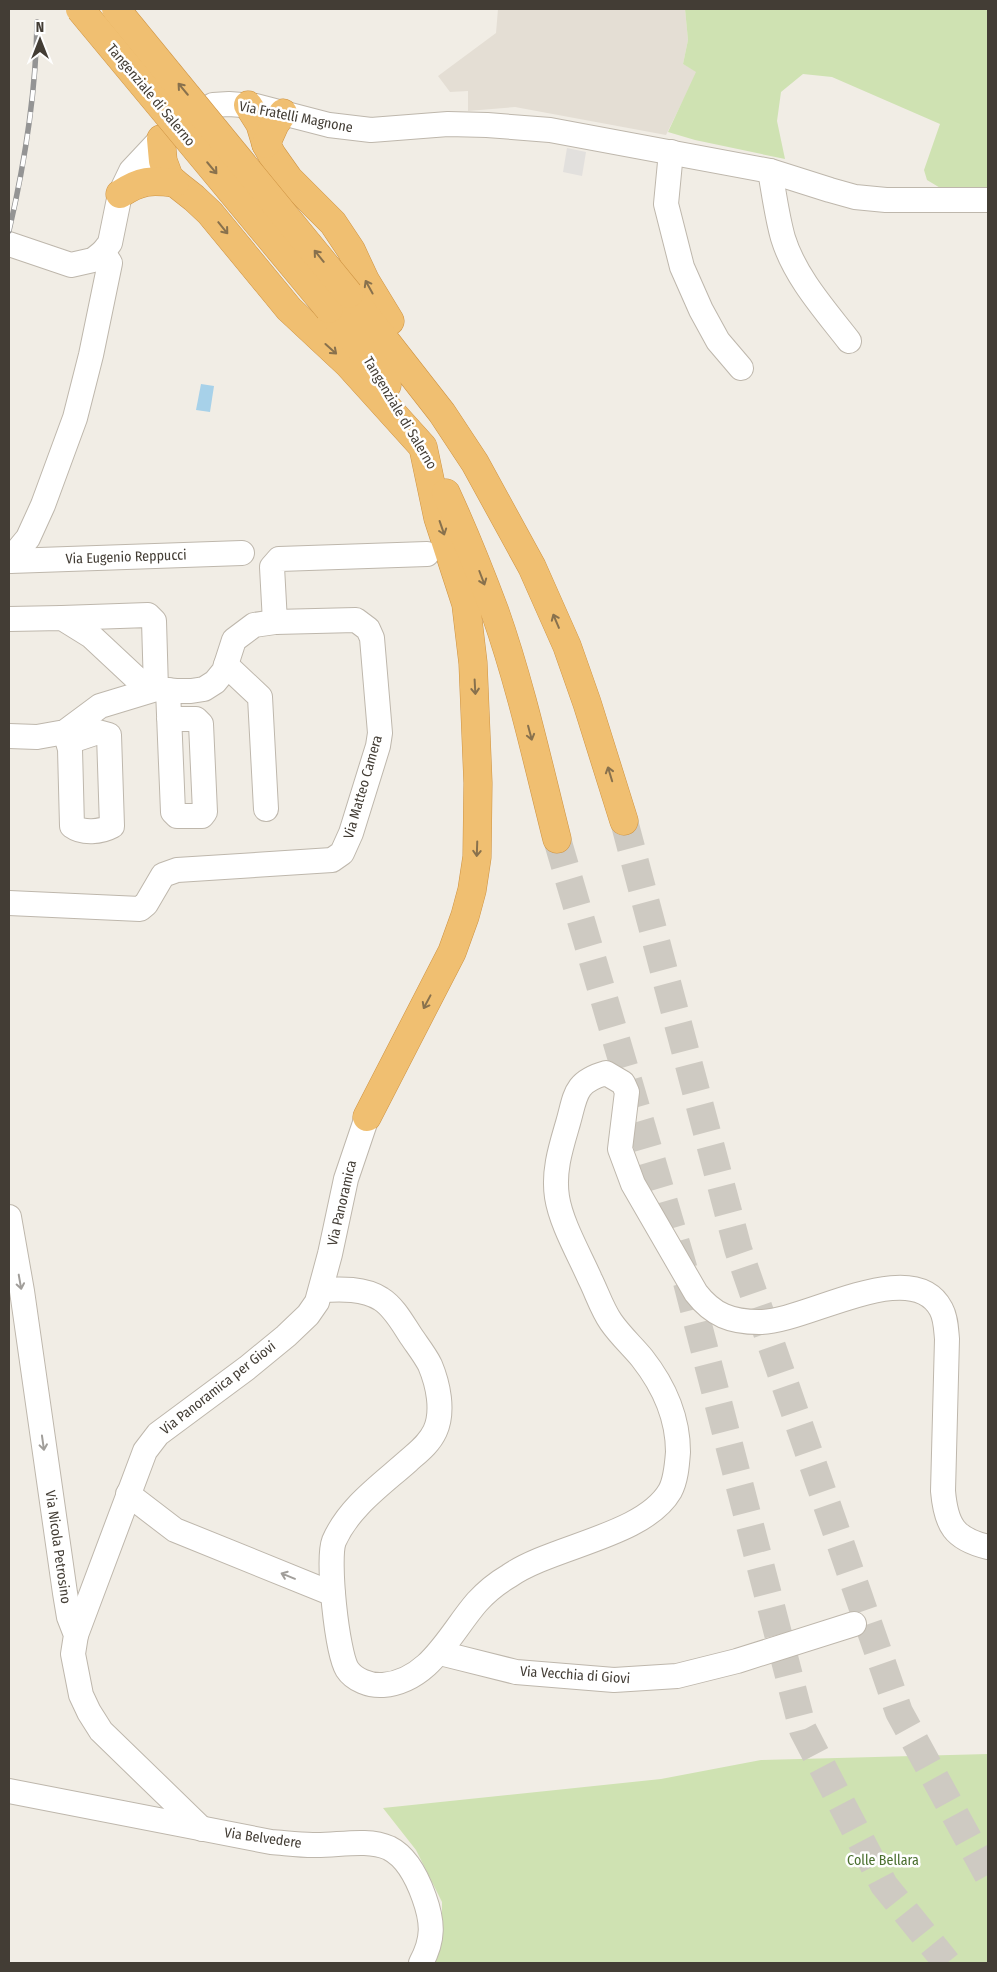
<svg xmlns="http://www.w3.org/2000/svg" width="997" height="1972" font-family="'Fira Sans Condensed',sans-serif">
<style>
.residential{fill:#e4ded4}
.green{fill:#cfe2b2}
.parking{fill:#e2e0dd}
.water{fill:#a7d1e9}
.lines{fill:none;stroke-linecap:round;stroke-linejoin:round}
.highway-tunnel{stroke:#cecac2;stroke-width:28;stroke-dasharray:28 14;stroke-linecap:butt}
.minor-casing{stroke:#beb7ac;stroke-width:26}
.highway-casing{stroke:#ce9342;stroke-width:29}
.minor{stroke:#fff;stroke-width:24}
.highway{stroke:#f0bf71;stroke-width:28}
.rail-casing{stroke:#949494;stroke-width:5.5}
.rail{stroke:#fff;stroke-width:4;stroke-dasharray:11;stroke-linecap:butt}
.highway-bridge-casing{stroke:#ce9342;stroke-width:29;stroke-linecap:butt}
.highway-bridge{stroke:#f0bf71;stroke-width:28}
.oneway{stroke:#88714d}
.oneway2{stroke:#a19e9a}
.labels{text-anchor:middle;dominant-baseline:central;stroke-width:5;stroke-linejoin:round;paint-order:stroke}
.street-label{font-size:14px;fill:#433d35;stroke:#fff}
.park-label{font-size:14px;fill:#4a6f2f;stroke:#fff}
</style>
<rect width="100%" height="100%" fill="#f1ede5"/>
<path class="residential" d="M498,9H685L688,40L683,64L697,72L666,135L515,107L468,111V91L450,92L438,76L496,33Z"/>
<g class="green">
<path d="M685,9H988V190L942,189L927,180L924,170L940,124L832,77L803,74L781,92L777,121L785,159L695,140L668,132L696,72L683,64L688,40Z"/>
<path d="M988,1754V1963H435L442,1936V1902L416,1850L383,1808L661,1779L761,1760Z"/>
</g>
<path class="parking" d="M567,148L586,152L582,176L563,172Z"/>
<path class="water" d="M201,384L214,386L210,412L196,410Z"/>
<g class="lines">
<g class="highway-tunnel">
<path d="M624,821L738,1249L899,1712L988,1875"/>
<path d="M557,839L683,1267L803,1730L884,1885L947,1963"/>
</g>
<g class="minor-casing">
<g id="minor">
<path d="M671,152L666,204L682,267L701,310L718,341L741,368"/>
<path d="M770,171C774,193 777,217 783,238C795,277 825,310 849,341"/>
<path d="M9,244L71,265L93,260L103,252L110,243L120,194L131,171L161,139L213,105L229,104L256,106L329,125L371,130L448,124L487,125L550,130L770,171L830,190L855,197L886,200H988"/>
<path d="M9,561L28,538L43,505L75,418L91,355L110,263L103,252"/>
<path d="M10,561L242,553"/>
<path d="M9,619L62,618L91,636L136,678L156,689L176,691H191L204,689L215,682L224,671L234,640L254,625L275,622L356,620L368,629L372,638L380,733L378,746L351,833L342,853L332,860L177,870L163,875L146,904L140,909L9,903"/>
<path d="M275,622L272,567L279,559L427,554"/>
<path d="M226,665L260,697L266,809"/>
<path d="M168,690L173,812L177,816H202L205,812L201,724L196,719H169"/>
<path d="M65,732L70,749L72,826C83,834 101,832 112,826L109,735L98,732L68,742"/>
<path d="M9,736L37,737L65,732L100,706L156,689L154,621L148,615L62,618"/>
<path d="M9,1217L22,1291L65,1593L69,1617L76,1635L73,1654L81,1695L89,1712L101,1731L202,1829"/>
<path d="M321,1290C341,1289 364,1288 381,1299C394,1307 403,1324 411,1336C417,1345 425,1355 430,1365C438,1384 444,1411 435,1431C429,1444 418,1452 408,1461C381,1485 349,1507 334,1541C327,1559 337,1652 347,1669C354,1680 370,1686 383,1685C430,1681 450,1633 477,1602C486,1592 497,1583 509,1576C552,1546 644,1536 670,1491C676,1480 677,1465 678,1452C678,1416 664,1386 642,1358C632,1346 620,1335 611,1322C602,1309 597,1293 590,1279C579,1254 561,1223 557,1197C553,1171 561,1147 568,1123C576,1095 574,1082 606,1073L623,1083L627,1092L620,1149L633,1184L696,1293C713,1315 731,1322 759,1322C805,1323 912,1254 941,1309C946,1318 946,1329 947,1339L943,1491C946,1525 954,1539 988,1547"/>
<path d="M128,1494L175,1530L333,1594"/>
<path d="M76,1635L145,1451L158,1434L247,1368L286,1336L308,1315L317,1302L330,1254L346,1179L367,1117"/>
<path d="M440,1653L516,1672L614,1680L677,1676L737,1661L854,1624"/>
<path d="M9,1791L271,1842C285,1843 299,1845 313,1845C336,1846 367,1838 389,1848C407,1857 418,1880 424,1897C433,1922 434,1939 421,1963"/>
</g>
</g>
<g class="highway-casing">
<g id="highway">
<path d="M248,105L260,124L266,144L272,155L289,179L333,223L351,250L365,280L390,321"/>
<path d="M161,139L163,161L169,177L175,183L194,198L210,213L289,309L349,365L423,447L438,518L466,604L473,663L478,783L477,857L472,890L465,916L452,952L367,1117"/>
<path d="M266,144L275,124L283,113"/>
<path d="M120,194C141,180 151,180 175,183"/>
<path d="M349,294L442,413L475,463L532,567L567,646L587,703L624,821"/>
<path d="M329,309L375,367L387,385"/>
<path d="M446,493C464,532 480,572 495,612C521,686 538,764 557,839"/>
</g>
</g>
<use href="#minor" class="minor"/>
<use href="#highway" class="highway"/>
<g class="rail-casing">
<path id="rail" d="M9,231C25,162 36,93 37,22"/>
</g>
<use href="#rail" class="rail"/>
<g class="highway-bridge-casing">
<g id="highway-bridge">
<path d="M80,9L329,309"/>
<path d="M116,9L349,294"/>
</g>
</g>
<use href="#highway-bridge" class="highway-bridge"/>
</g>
<defs><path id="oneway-shaft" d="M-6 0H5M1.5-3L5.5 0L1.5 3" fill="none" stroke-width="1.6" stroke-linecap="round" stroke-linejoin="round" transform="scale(1.25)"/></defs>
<g class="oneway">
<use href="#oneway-shaft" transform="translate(183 89) rotate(-130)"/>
<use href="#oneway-shaft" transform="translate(212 168) rotate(50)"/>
<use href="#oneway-shaft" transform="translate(223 228) rotate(51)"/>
<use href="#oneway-shaft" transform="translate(319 256) rotate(-129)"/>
<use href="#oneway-shaft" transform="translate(369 287) rotate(-119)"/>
<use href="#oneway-shaft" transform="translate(331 349) rotate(42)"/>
<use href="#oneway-shaft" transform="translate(442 528) rotate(71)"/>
<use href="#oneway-shaft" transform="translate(482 578) rotate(69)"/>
<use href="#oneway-shaft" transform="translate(556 621) rotate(-113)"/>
<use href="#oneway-shaft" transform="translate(475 687) rotate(87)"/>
<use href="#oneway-shaft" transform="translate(530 733) rotate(75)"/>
<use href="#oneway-shaft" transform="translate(610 774) rotate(-107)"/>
<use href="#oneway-shaft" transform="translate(477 849) rotate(92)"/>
<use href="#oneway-shaft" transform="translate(427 1002) rotate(118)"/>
</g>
<g class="oneway2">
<use href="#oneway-shaft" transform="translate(20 1282) rotate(80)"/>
<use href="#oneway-shaft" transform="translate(43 1443) rotate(82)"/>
<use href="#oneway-shaft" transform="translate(288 1576) rotate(-158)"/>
</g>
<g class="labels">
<g class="street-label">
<text transform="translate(151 95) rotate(50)">Tangenziale di Salerno</text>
<text transform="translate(296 117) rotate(11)">Via Fratelli Magnone</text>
<text transform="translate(400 413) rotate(59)">Tangenziale di Salerno</text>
<text transform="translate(126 557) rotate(-2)">Via Eugenio Reppucci</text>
<text transform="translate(363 787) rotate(-74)">Via Matteo Camera</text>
<text transform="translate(342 1203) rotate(-77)">Via Panoramica</text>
<text transform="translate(218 1388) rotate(-38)">Via Panoramica per Giovi</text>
<text transform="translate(58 1547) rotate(82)">Via Nicola Petrosino</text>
<text transform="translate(575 1675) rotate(4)">Via Vecchia di Giovi</text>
<text transform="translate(263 1838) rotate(8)">Via Belvedere</text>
</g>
<g class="park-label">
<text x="883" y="1860">Colle Bellara</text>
</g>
</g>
<rect width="997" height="1972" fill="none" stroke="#433d35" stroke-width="20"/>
<g transform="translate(40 40)" stroke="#ffffff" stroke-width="4" paint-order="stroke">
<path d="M0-4L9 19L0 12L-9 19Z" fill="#433d35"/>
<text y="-8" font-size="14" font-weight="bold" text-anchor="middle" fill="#433d35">N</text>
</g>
</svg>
